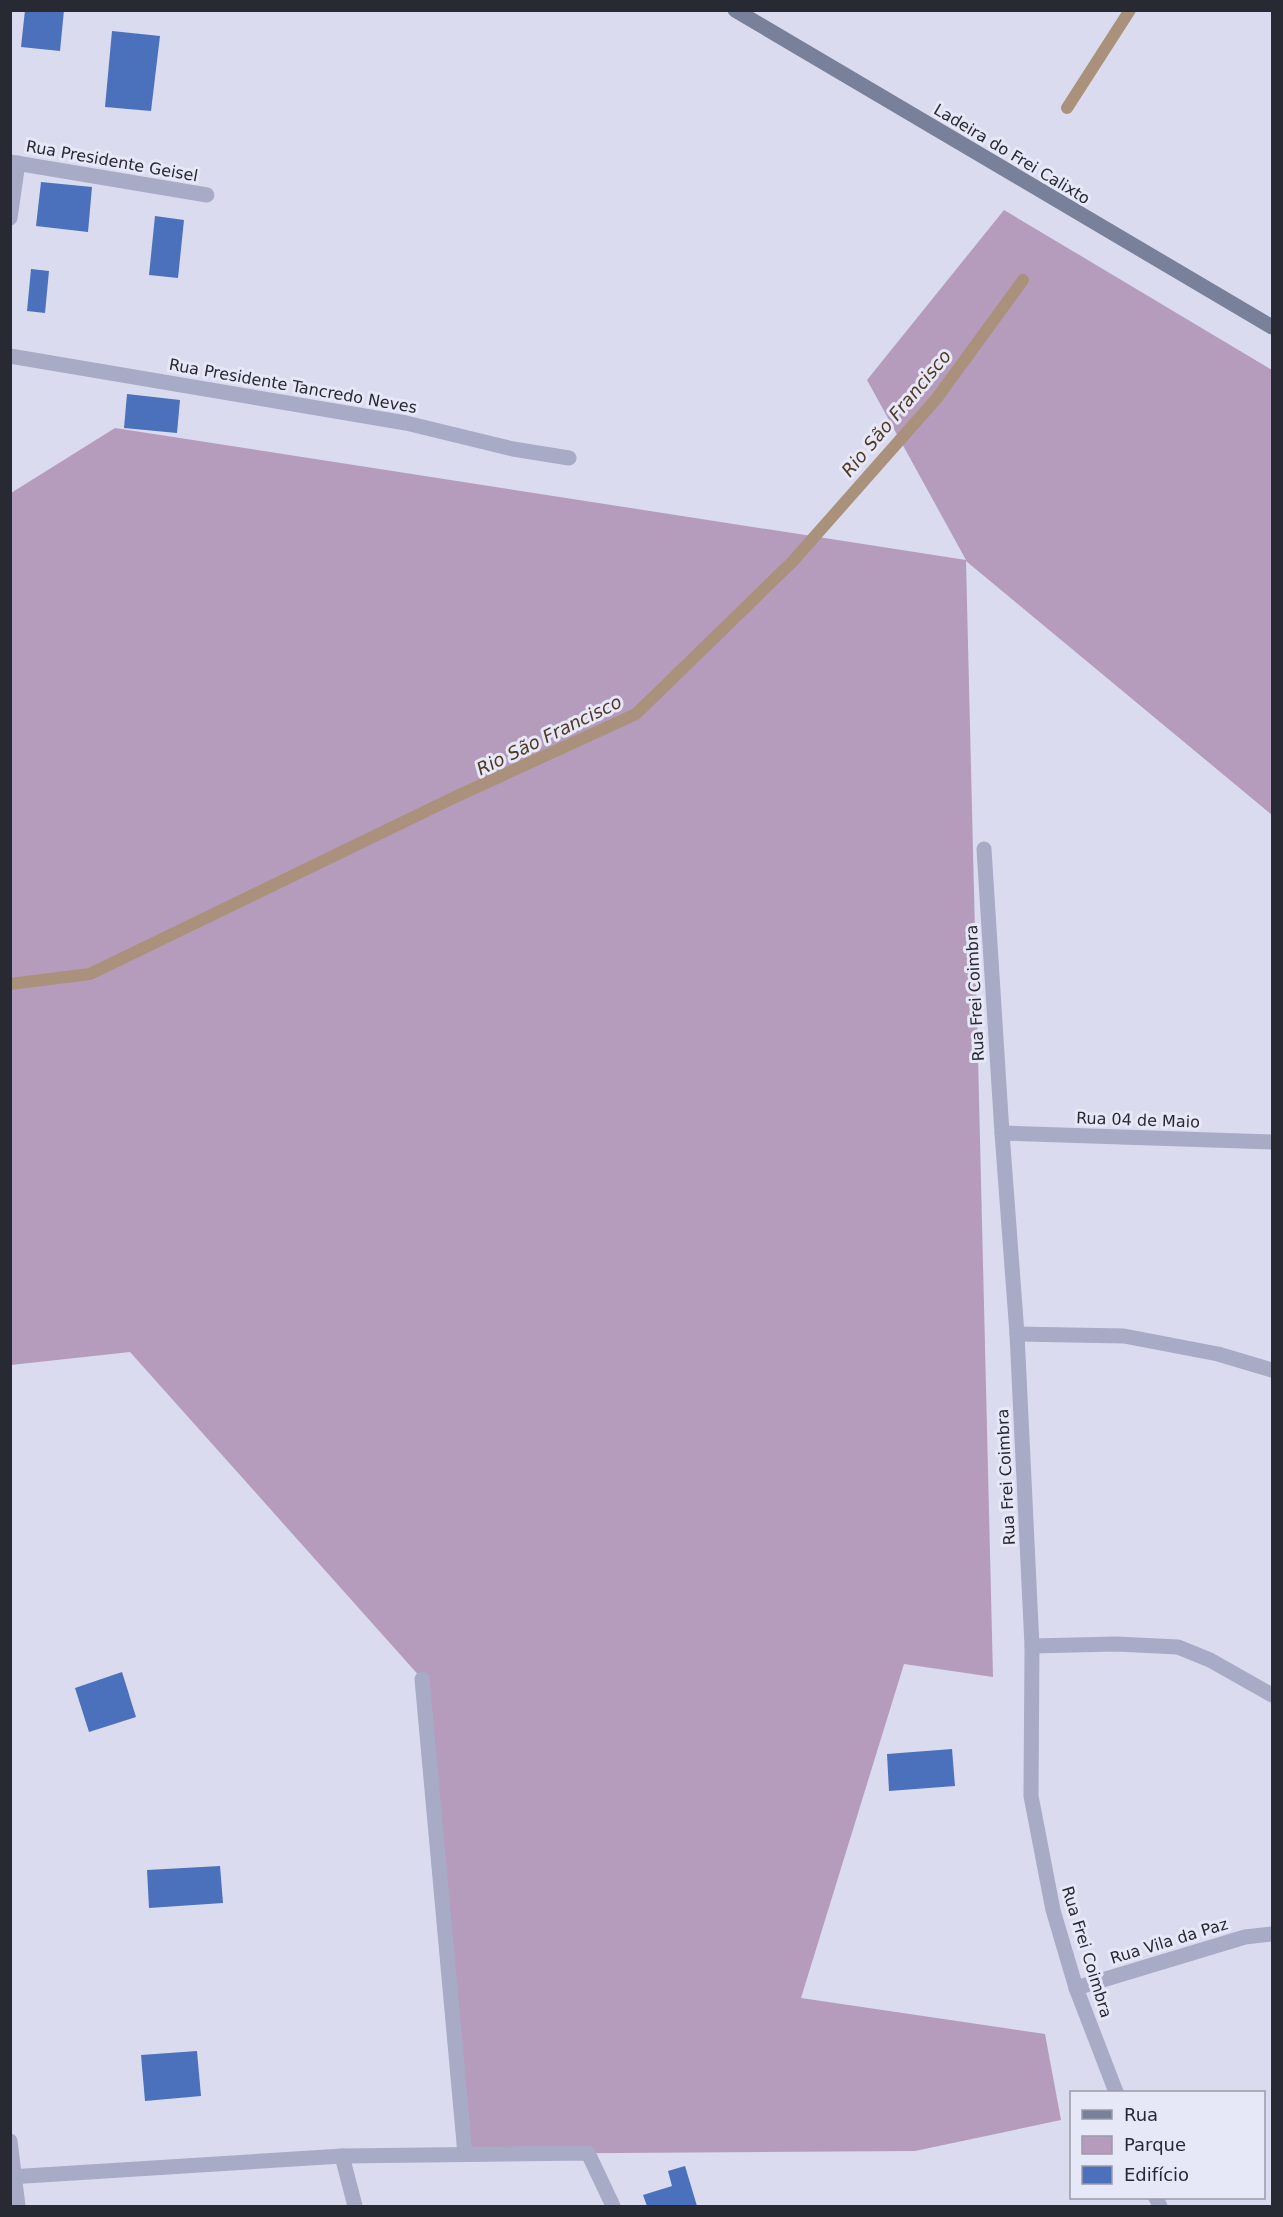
<svg xmlns="http://www.w3.org/2000/svg" width="1283" height="2217" font-family="'DejaVu Sans',sans-serif">
<style>
.green{fill:#b59cbd}
.lines{fill:none;stroke-linecap:round;stroke-linejoin:round}
.stream{stroke:#aa917c;stroke-width:12}
.building{fill:#4b71bc}
.street{stroke:#a7abc6;stroke-width:15}
.secondary{stroke:#798099;stroke-width:15}
.labels{text-anchor:middle;dominant-baseline:central;stroke-width:6;stroke-linejoin:round;paint-order:stroke}
.street-label{font-size:16px;fill:#272a33;stroke:#e6e7f7}
.water-label{font-size:18px;font-style:italic;fill:#513820;stroke:#e6e7f7}
</style>
<rect width="100%" height="100%" fill="#dadbef"/>
<path class="green" d="M1004,210L1272,370V815L966,561L993,1677L904,1664L801,1998L1045,2034L1061,2120L915,2151L465,2154L422,1679L130,1352L11,1365V493L115,428L966,560L867,380Z"/>
<g class="lines">
<g class="stream">
<path d="M1067,108L1130,10"/>
<path d="M10,984L90,974L453,798L636,714L793,561L937,398L1023,280"/>
</g>
</g>
<g class="building">
<path d="M25,10H64L60,51L21,47Z"/>
<path d="M112,31L160,36L151,111L105,107Z"/>
<path d="M41,182L92,187L88,232L36,226Z"/>
<path d="M155,216L184,220L178,278L149,275Z"/>
<path d="M31,269L49,271L45,313L27,311Z"/>
<path d="M127,394L180,400L177,433L124,428Z"/>
<path d="M122,1672L136,1717L89,1732L75,1688Z"/>
<path d="M952,1749L955,1786L889,1791L887,1754Z"/>
<path d="M220,1866L223,1903L149,1908L147,1870Z"/>
<path d="M197,2051L201,2096L145,2101L141,2055Z"/>
<path d="M685,2166L697,2206H647L643,2195L672,2186L668,2171Z"/>
</g>
<g class="lines">
<g class="street">
<path d="M10,162L207,195"/>
<path d="M10,218L18,163"/>
<path d="M10,356L406,423L513,449L569,458"/>
<path d="M984,849L1002,1133L1017,1334L1032,1646L1031,1796L1053,1910L1076,1988L1116,2092"/>
<path d="M1002,1133L1272,1142"/>
<path d="M1017,1334L1124,1336L1218,1354L1272,1370"/>
<path d="M1032,1646L1116,1644L1178,1647L1210,1660L1272,1695"/>
<path d="M422,1679L465,2154"/>
<path d="M1076,1988L1245,1937L1272,1934"/>
<path d="M10,2141L18,2206"/>
<path d="M342,2156L355,2206"/>
<path d="M10,2177L342,2156L588,2153L613,2206"/>
<path d="M1156,2198L1160,2206"/>
</g>
<path class="secondary" d="M735,10L1272,327"/>
</g>
<g class="labels">
<g class="street-label">
<text transform="translate(1012 154) rotate(31)">Ladeira do Frei Calixto</text>
<text transform="translate(112 161) rotate(10)">Rua Presidente Geisel</text>
<text transform="translate(293 386) rotate(10)">Rua Presidente Tancredo Neves</text>
<text transform="translate(975 993) rotate(-93)">Rua Frei Coimbra</text>
<text transform="translate(1138 1120) rotate(2)">Rua 04 de Maio</text>
<text transform="translate(1006 1477) rotate(-93)">Rua Frei Coimbra</text>
<text transform="translate(1169 1941) rotate(-17)">Rua Vila da Paz</text>
<text transform="translate(1087 1952) rotate(73)">Rua Frei Coimbra</text>
</g>
<g class="water-label">
<text transform="translate(896 413) rotate(-50)">Rio São Francisco</text>
<text transform="translate(549 735) rotate(-26)">Rio São Francisco</text>
</g>
</g>
<rect width="1283" height="2217" fill="none" stroke="#272a33" stroke-width="24"/>
<rect x="1070" y="2091" width="195" height="108" fill="#e6e7f7" stroke="#9a9ba9" stroke-width="1.5"/>
<rect x="1082" y="2110" width="30" height="9" fill="#798099" stroke="#9a9ba9" stroke-width="1.5"/>
<text x="1124" y="2121" font-size="18" fill="#272a33">Rua</text>
<rect x="1082" y="2136" width="30" height="18" fill="#b59cbd" stroke="#9a9ba9" stroke-width="1.5"/>
<text x="1124" y="2151" font-size="18" fill="#272a33">Parque</text>
<rect x="1082" y="2166" width="30" height="18" fill="#4b71bc" stroke="#9a9ba9" stroke-width="1.5"/>
<text x="1124" y="2181" font-size="18" fill="#272a33">Edifício</text>
</svg>
